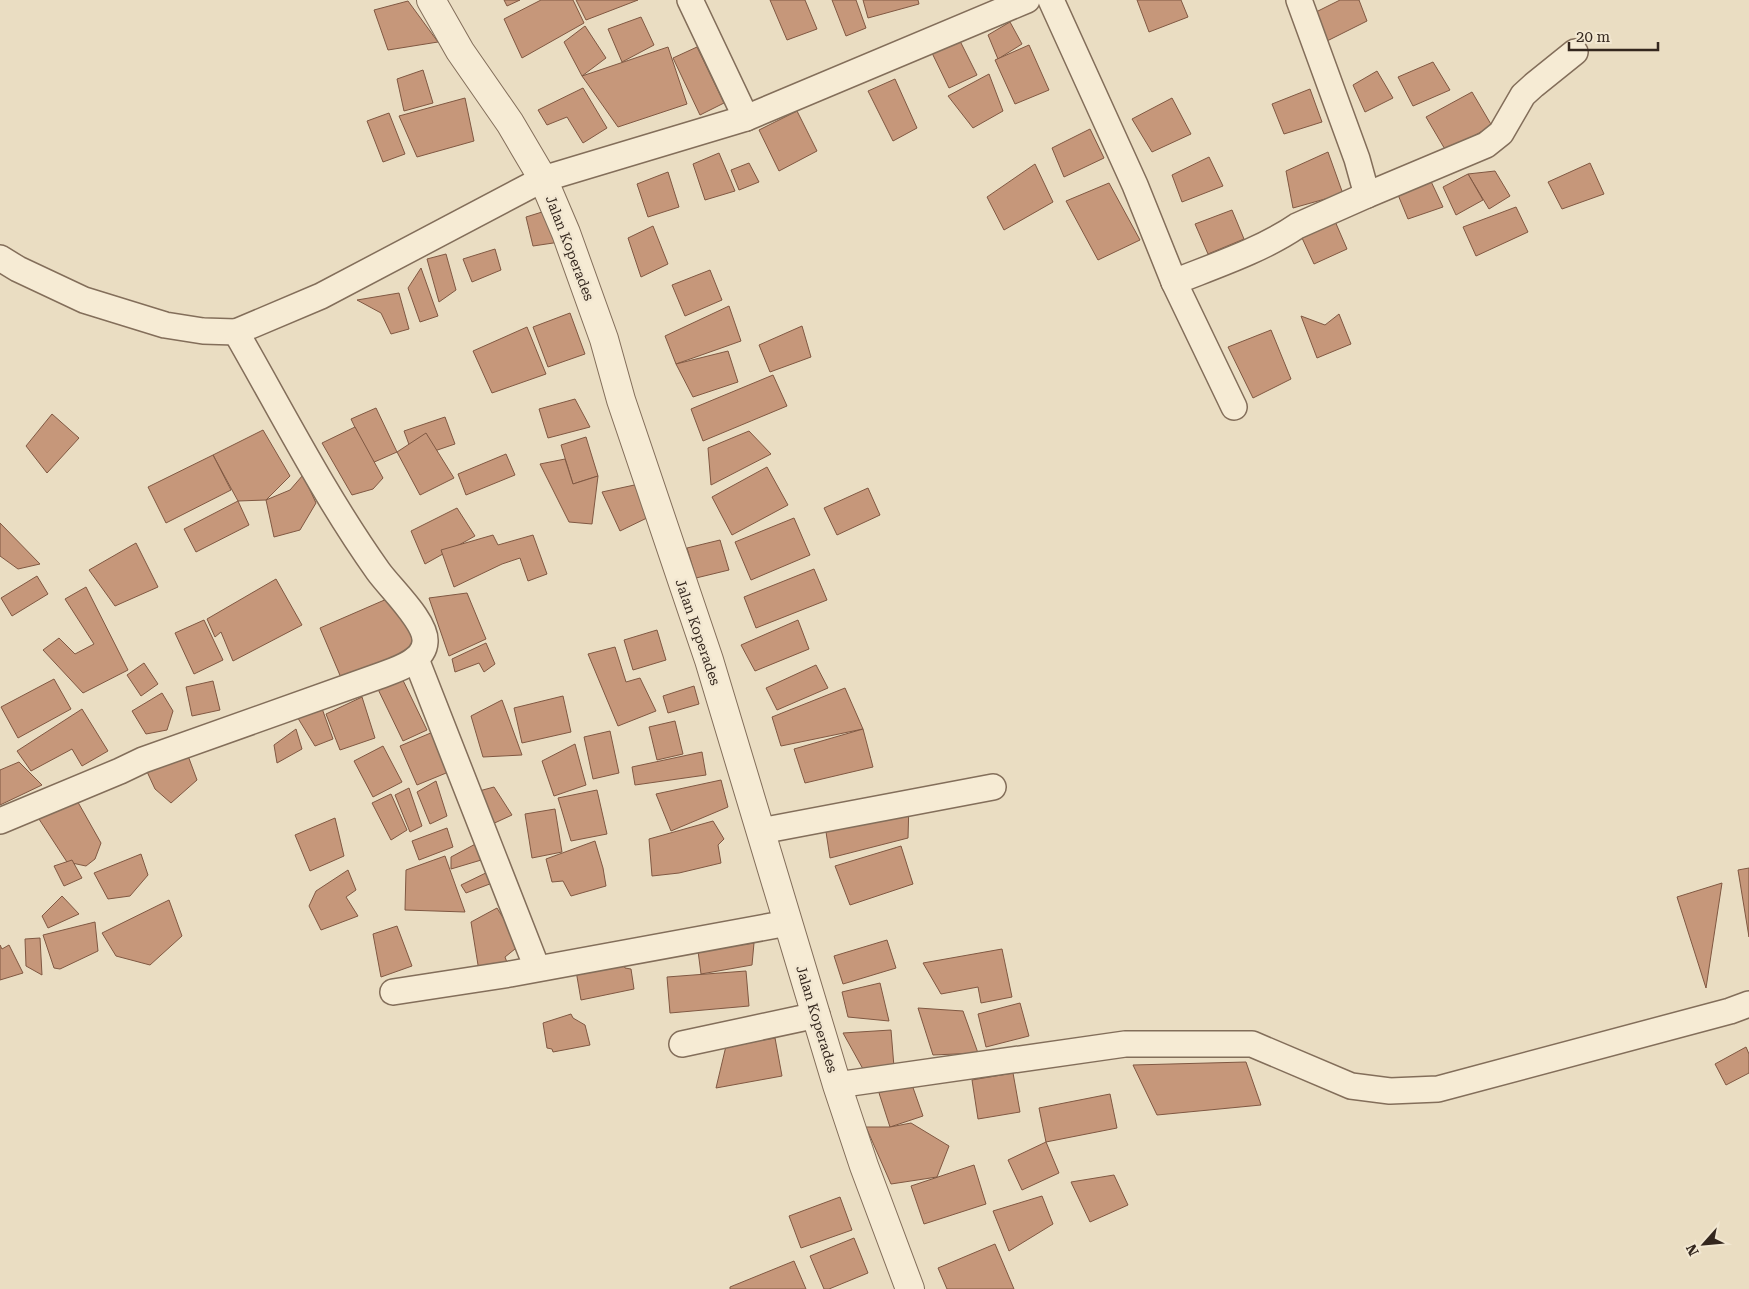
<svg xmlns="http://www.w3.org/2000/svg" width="1749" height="1289" font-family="'Roboto Serif',serif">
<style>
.building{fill:#c6977a;stroke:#805842}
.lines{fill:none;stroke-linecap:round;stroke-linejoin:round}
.minor-casing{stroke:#836e5a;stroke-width:28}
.tertiary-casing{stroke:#836e5a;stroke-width:30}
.minor{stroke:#f6ebd4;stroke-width:25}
.tertiary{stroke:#f6ebd4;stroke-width:28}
.labels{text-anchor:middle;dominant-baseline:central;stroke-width:5;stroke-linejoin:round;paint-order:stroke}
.street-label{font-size:14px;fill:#34271e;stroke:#f2e7d1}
</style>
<rect width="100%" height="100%" fill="#eaddc2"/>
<g class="building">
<path d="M504,0H520L507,6Z"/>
<path d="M541,0H573L584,23L522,58L504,19Z"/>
<path d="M576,0H638L586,20Z"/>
<path d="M770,0H805L817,29L787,40Z"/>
<path d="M832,0H856L866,28L846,36Z"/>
<path d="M863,0H918L919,4L868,18Z"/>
<path d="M1137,0H1181L1188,17L1149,32Z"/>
<path d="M1340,0H1359L1367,21L1327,41L1316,12Z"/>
<path d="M408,1L438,42L388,50L374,10Z"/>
<path d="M641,17L654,45L622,62L608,29Z"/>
<path d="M1010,22L1022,44L998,59L988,35Z"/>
<path d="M585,26L606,58L582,76L564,42Z"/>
<path d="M960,41L977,75L949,88L932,53Z"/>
<path d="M1029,45L1049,90L1015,104L995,60Z"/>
<path d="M668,47L687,104L618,127L582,76Z"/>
<path d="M697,47L724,103L700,115L673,58Z"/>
<path d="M1433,62L1450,90L1413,106L1398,77Z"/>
<path d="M423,70L433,103L404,111L397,79Z"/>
<path d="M1377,71L1393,98L1365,112L1353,85Z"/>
<path d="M989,74L1003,111L973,128L948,96Z"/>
<path d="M895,79L917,128L893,141L868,91Z"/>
<path d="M583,88L607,128L583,143L567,117L547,125L538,110Z"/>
<path d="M1310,89L1322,122L1284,134L1272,104Z"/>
<path d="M1472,92L1492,126L1446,151L1426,117Z"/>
<path d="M465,98L474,141L417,157L399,116Z"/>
<path d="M1172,98L1191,134L1152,152L1132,119Z"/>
<path d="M797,111L817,151L779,171L759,130Z"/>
<path d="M389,113L405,154L383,162L367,121Z"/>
<path d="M1090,129L1104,158L1064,177L1052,148Z"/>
<path d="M1328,152L1343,194L1293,208L1286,171Z"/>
<path d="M719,153L735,191L705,200L693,164Z"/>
<path d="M1209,157L1223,186L1182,202L1172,175Z"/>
<path d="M749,163L759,182L739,190L731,170Z"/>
<path d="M1590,163L1604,194L1562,209L1548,182Z"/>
<path d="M1035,164L1053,202L1004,230L987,197Z"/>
<path d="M1495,171L1510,196L1489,209L1468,174Z"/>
<path d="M668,172L679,207L648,217L637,184Z"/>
<path d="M1468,174L1483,200L1456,215L1443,187Z"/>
<path d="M1428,175L1443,207L1408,219L1396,190Z"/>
<path d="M1109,183L1140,240L1098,260L1066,201Z"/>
<path d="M1516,207L1528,232L1476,256L1463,227Z"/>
<path d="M555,208L560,242L533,246L526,217Z"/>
<path d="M1232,210L1244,239L1208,254L1195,224Z"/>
<path d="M1331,212L1347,249L1314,264L1297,227Z"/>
<path d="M653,226L668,264L641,277L628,238Z"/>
<path d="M495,249L501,270L472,282L463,259Z"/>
<path d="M446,254L456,290L439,302L427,259Z"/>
<path d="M421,268L438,316L420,322L408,288Z"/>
<path d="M710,270L722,300L685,316L672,285Z"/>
<path d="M399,293L409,329L391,334L381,313L357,300Z"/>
<path d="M729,306L741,341L676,364L665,336Z"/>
<path d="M570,313L585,354L548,367L533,327Z"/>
<path d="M1339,314L1351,344L1317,358L1301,316L1325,325Z"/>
<path d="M802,326L811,357L770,372L759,345Z"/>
<path d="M527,327L546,374L492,393L473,351Z"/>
<path d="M1271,330L1291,379L1253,398L1228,347Z"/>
<path d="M728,351L738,382L693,397L676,364Z"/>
<path d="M773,375L787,406L703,441L691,409Z"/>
<path d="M575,399L590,427L548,438L539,409Z"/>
<path d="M376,408L397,452L372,463L351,419Z"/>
<path d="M52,414L79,438L47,473L26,446Z"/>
<path d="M445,417L455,444L414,458L404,431Z"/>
<path d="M355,427L383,478L373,489L352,495L322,443Z"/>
<path d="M263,430L290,476L266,500L238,501L213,455Z"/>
<path d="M749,431L771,454L711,485L708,448Z"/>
<path d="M426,433L454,478L420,495L397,452Z"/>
<path d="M586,437L598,476L573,484L561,445Z"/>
<path d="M506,454L515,475L466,495L458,474Z"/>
<path d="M213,455L231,490L166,523L148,487Z"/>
<path d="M565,459L573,484L598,476L592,524L569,522L540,464Z"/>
<path d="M767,467L788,505L732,535L712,497Z"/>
<path d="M303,475L316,503L300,530L274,537L266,500L290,490Z"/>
<path d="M639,484L651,516L620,531L602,492Z"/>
<path d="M868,488L880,515L837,535L824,508Z"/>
<path d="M238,501L249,525L196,552L184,529Z"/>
<path d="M457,508L475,536L425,564L411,531Z"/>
<path d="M794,518L810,555L751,580L735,542Z"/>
<path d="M0,523L40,564L18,569L0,556Z"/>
<path d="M493,535L498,545L533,535L547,574L528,581L520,558L502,564L454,587L441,550Z"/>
<path d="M720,540L729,570L696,578L687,548Z"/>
<path d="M136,543L158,587L115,606L89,570Z"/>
<path d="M814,569L827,600L756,628L744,597Z"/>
<path d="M37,576L48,594L12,616L1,598Z"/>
<path d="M276,579L302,625L233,661L221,632L215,637L207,619Z"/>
<path d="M86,587L128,670L83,693L43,650L59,638L75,654L94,644L65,599Z"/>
<path d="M467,593L486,639L449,656L429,598Z"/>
<path d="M396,595L416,648L342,680L320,628Z"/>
<path d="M204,620L223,660L194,674L175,633Z"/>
<path d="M798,620L809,649L755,671L741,645Z"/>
<path d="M657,630L666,660L633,670L624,640Z"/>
<path d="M486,643L495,664L484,672L479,663L455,672L452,659Z"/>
<path d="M615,647L626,682L640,678L656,711L618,726L588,654Z"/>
<path d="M144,663L158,684L141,696L127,675Z"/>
<path d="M816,665L828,688L777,710L766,688Z"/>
<path d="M398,670L427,730L403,741L374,681Z"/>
<path d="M54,679L71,709L18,738L1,707Z"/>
<path d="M213,681L220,710L192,716L186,687Z"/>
<path d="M694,686L699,704L668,713L663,696Z"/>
<path d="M845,688L863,729L781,746L772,717Z"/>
<path d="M162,693L173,711L167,730L146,734L132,711Z"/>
<path d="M563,696L571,732L522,743L514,708Z"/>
<path d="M362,697L375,738L340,750L326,714Z"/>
<path d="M502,700L522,755L483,757L471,716Z"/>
<path d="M320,703L333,739L315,746L296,715Z"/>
<path d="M82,709L108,751L82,766L72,749L31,771L17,751Z"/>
<path d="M675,721L683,754L657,760L649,727Z"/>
<path d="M296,729L302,749L277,763L274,745Z"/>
<path d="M863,729L873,767L805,783L794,749Z"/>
<path d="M610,731L619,773L593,779L584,737Z"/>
<path d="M433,732L451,771L417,785L400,746Z"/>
<path d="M575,744L586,785L554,796L542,761Z"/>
<path d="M383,746L402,782L373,797L354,761Z"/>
<path d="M702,752L706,775L635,785L632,767Z"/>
<path d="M187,753L197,780L171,803L155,789L143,763Z"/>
<path d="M19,762L42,785L0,805V770Z"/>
<path d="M721,780L728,807L671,831L656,794Z"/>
<path d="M436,781L447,816L430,824L417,792Z"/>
<path d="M494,787L512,815L488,826L468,794Z"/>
<path d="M409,788L422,826L410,832L395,795Z"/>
<path d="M597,790L607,834L571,841L558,798Z"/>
<path d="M391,794L407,830L391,840L372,803Z"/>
<path d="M75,797L101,843L95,859L86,866L67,862L37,816Z"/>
<path d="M909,802L908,838L830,858L824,819Z"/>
<path d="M555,809L562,852L532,858L525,814Z"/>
<path d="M335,818L344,856L310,871L295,835Z"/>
<path d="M713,821L724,839L718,845L721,863L679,873L652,876L649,839Z"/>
<path d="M447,828L453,847L419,860L412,841Z"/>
<path d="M483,840L488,858L451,869V857Z"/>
<path d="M595,841L603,868L606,886L571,896L563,881L552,882L546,859Z"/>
<path d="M901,846L913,884L850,905L835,866Z"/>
<path d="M141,854L148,875L130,896L108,899L94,873Z"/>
<path d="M445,856L465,912L405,910L406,870Z"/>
<path d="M72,860L82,878L64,886L54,866Z"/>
<path d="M1749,868V937L1738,870Z"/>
<path d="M494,869L495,882L466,893L461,885Z"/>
<path d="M348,870L356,890L346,897L358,916L321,930L309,906L316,891Z"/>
<path d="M1722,883L1706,988L1677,897Z"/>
<path d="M62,896L79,914L48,928L42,916Z"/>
<path d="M169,900L182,936L150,965L116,956L102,933Z"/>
<path d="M497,908L520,945L505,957L511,973L479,971L471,922Z"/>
<path d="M95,922L98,951L60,969L54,968L43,935Z"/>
<path d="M397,926L412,966L381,977L373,934Z"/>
<path d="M40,938L42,975L26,966L25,939Z"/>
<path d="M887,940L896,968L843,984L834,956Z"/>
<path d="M754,943L752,965L701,974L698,951Z"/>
<path d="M0,945L2,949L9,945L23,973L0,980Z"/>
<path d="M1002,949L1012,997L981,1003L978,987L941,994L923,963Z"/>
<path d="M620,956L625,968L631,969L634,989L581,1000L575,965Z"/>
<path d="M746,971L749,1006L670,1013L667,977Z"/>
<path d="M880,983L889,1021L848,1017L842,992Z"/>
<path d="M1020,1003L1029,1036L986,1047L978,1014Z"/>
<path d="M918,1008L963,1011L978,1053L933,1055Z"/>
<path d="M571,1014L573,1018L585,1025L590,1045L553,1052L552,1049L547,1048L543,1023Z"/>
<path d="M891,1030L894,1067L863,1069L843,1033Z"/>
<path d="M775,1038L782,1076L716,1088L726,1046Z"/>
<path d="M1746,1047L1749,1054V1073L1726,1085L1715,1064Z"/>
<path d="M1246,1062L1261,1105L1157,1115L1133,1065Z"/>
<path d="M1013,1073L1020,1112L978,1119L972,1080Z"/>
<path d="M911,1082L923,1116L890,1127L879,1093Z"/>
<path d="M1110,1094L1117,1128L1046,1142L1039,1108Z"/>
<path d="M911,1123L949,1146L937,1177L891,1184L866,1127H890Z"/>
<path d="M1046,1142L1059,1173L1022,1190L1008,1160Z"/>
<path d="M974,1165L986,1204L924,1224L911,1186Z"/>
<path d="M1114,1175L1128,1205L1090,1222L1071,1182Z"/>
<path d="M1042,1196L1053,1224L1009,1251L993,1211Z"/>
<path d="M840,1197L852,1230L801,1248L789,1216Z"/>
<path d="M854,1238L868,1273L829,1289H824L810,1256Z"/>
<path d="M995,1244L1014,1289H947L938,1268Z"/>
<path d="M794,1261L806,1289H730V1287Z"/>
</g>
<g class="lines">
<g class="minor-casing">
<g id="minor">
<path d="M690,0L746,118"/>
<path d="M1051,0L1135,185L1174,282L1234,407"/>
<path d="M1367,195L1486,145L1501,133L1523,95L1534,85L1575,52"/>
<path d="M0,258L18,269L84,300L165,325L203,331L236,332"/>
<path d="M1174,282C1214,266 1262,250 1297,226L1367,195L1357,159L1299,0"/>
<path d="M416,659L537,968"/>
<path d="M0,821L120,771L143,760L379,676C395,670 424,662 425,642C427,622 390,588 378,571C324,495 282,412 236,332L321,296L543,179L746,118L1027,0"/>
<path d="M761,831L993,787"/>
<path d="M393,992L510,974L788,923"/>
<path d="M682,1044L817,1015"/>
<path d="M837,1085L1125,1044H1252L1351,1086L1390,1091L1438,1089L1730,1011L1749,1004"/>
</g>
</g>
<g class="tertiary-casing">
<path id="tertiary" d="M431,0L460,51L510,123L543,179L566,233L604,339L621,400L709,660L837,1085L864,1166L910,1289"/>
</g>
<use href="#minor" class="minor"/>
<use href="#tertiary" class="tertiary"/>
</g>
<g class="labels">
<g class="street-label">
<text transform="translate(570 248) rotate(69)">Jalan Koperades</text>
<text transform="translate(698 632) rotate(71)">Jalan Koperades</text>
<text transform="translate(817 1019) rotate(73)">Jalan Koperades</text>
</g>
</g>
<g transform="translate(1704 1244) rotate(243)" stroke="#f2e7d1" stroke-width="4" paint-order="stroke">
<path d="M0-4L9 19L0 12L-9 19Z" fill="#34271e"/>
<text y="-8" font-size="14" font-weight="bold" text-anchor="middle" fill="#34271e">N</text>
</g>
<path d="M1569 42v8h89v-8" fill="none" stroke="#34271e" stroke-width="2.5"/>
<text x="1576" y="42" font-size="15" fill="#34271e" stroke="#f2e7d1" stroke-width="4" paint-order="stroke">20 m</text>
</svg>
